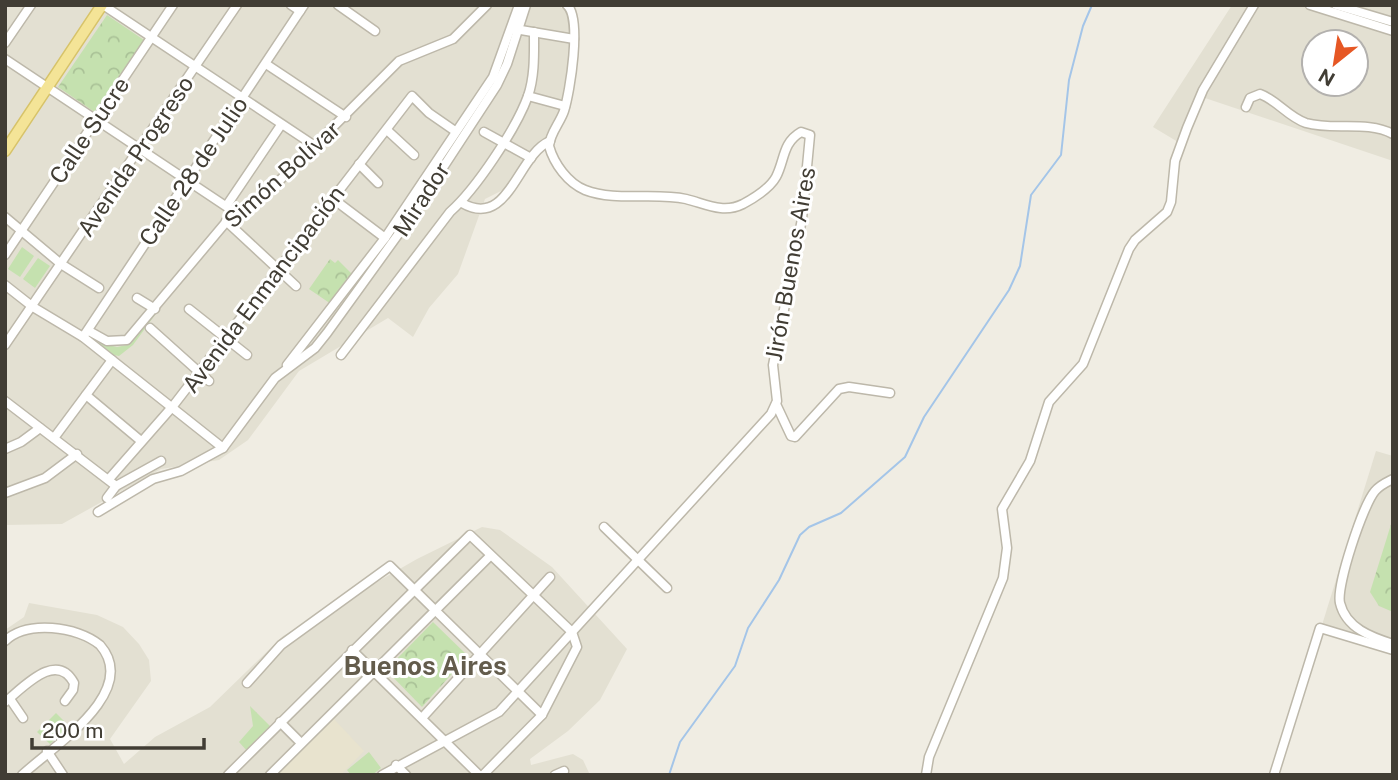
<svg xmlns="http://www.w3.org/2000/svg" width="1398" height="780" font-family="'Public Sans',sans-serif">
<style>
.residential{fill:#e3e0d2;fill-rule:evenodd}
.education{fill:#e8e3ce}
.grass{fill:url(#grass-tufts)}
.park{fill:url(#park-crowns)}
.pitch{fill:#c5e1af}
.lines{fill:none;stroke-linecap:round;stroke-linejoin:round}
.stream{stroke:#a4c5e8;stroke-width:2}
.minor-casing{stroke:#bdb8aa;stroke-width:11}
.major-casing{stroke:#d7c369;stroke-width:13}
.minor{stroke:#fff;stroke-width:8}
.major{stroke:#f4e497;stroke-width:10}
.labels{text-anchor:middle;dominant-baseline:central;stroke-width:6;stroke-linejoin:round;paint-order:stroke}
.street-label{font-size:23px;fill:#413d34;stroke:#fff}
.quarter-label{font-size:26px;font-weight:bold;fill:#635c4c;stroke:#fff}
</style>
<defs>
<pattern id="grass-tufts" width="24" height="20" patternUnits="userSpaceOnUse" patternTransform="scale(1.75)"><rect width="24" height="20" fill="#c5e1af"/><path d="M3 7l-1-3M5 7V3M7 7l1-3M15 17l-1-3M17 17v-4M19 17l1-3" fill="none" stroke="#aac297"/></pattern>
<pattern id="park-crowns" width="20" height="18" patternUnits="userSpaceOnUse" patternTransform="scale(1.75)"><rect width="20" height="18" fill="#c5e1af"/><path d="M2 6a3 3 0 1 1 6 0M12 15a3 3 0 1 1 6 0" fill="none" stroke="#aac297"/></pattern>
</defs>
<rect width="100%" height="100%" fill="#f0ede3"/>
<g class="residential">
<path d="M5,5H558L569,13L572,37L562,109L550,133L507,188L485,199L458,274L429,308L413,337L388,318L299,371L248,440L219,460L161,469L62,524L5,525Z"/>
<path d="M1232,5H1393V161L1202,97L1178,142L1153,127ZM1314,42H1356V84H1314Z"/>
<path d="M1376,451L1393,456V646L1322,625Z"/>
<path d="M482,527L500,530L552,567L627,649L600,700L568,731L530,759L531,765L573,754L583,760L590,775H5V630L24,617L29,603L97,615L123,627L139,644L149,660L151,681L110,739L124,764L155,737L210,707L283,636L417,559Z"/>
</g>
<path class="education" d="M334,719L364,751L341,775H277Z"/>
<g class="grass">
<path d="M163,304L133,345L119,356L109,354L96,342L117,347L127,345Z"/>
<path d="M250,706L271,727L247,751L239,742L253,726Z"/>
</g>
<g class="park">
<path d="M107,15L144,40L96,113L58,87Z"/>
<path d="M330,259L335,263L338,260L353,275L331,304L309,289Z"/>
<path d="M1393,518V612L1379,606L1370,592Z"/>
<path d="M433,622L468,656L422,707L386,670Z"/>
</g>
<g class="pitch">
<path d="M22,247L34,256L20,277L8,269Z"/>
<path d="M38,258L50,266L35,288L23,279Z"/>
<path d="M56,713L69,726L50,744L37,732Z"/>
<path d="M369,752L381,768L372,775H351L347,770Z"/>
</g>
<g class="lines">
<path class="stream" d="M669,775L680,742L735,666L748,628L779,580L800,535L809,527L841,513L905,457L924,417L1009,290L1020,266L1031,195L1061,155L1069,80L1083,26L1092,5"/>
<g class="minor-casing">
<g id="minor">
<path d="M103,5L315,146"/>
<path d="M291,5L300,11"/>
<path d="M338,5L375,31"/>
<path d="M1310,5L1393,31"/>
<path d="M1336,5L1393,22"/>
<path d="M515,29L574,39"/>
<path d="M5,43L31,5"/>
<path d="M5,59L236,213"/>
<path d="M266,64L346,117"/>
<path d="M528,96L565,106"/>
<path d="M1246,107L1250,98L1260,94C1277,100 1288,117 1306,123C1334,131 1366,120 1393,134"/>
<path d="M388,131L414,155"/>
<path d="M484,132L531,158"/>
<path d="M359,164L378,183"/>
<path d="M332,198L385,238"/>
<path d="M462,203C509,230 517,155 550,141"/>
<path d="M227,205L281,125"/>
<path d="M5,217L61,264L99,288"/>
<path d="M226,221L296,286"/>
<path d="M5,255L173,5"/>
<path d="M5,285L33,307L83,337L223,448"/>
<path d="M137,298L155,309"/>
<path d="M189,309L247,355"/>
<path d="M150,328L209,381"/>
<path d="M89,331L107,341L127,340L232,215L266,194L399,61L453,39L487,5"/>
<path d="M83,337L304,5"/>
<path d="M5,345L237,5"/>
<path d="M341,355L450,212C476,189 516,129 528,96C535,76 534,52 534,32"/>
<path d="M287,365L385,238L493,77L519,5"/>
<path d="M86,395L141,441"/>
<path d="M5,401L116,486"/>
<path d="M776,404L791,436L795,437L839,389L849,387L890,393"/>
<path d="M54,438L112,360"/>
<path d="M5,449L21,442L40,428"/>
<path d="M109,479L173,406L412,96L429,113L455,131"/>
<path d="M1393,479C1387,482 1380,485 1375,491C1363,505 1336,586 1340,603C1346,628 1371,637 1393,644"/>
<path d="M5,493L45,478L77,454"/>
<path d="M107,498L116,486L161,461"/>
<path d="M98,512L153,479L181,471L223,448L275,378L315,348L327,333L410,218L497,85L507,64L526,5"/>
<path d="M604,527L667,588"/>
<path d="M5,641C27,620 77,626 100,645C141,692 52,747 22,775"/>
<path d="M352,650L479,775"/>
<path d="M247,683L281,645L390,566L542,715"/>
<path d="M10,699L23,718"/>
<path d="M5,702C23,688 56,650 74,683L73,690L65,701"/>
<path d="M422,718L550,577"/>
<path d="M280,722L301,743"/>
<path d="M47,751L63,775"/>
<path d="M396,765L406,775"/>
<path d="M228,775L470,535L572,632L577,647L542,715L483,775"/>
<path d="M270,775L490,556"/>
<path d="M382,775L499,712L771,414L777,401L773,365L802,219L810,135L801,132C782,143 785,160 776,177C770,188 754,198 743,204C723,214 706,204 686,199C654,192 616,202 585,190C568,183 554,164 549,146C550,133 560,123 564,111C570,92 582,18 567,5"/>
<path d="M555,775L564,771"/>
<path d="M926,775L929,757L1003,578L1007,548L1002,509L1030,461L1049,402L1083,364L1129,249L1135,240L1167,212L1171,202L1175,161L1187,128L1203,90L1254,5"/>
<path d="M1274,775L1320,628L1393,650"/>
</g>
</g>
<g class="major-casing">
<path id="major" d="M5,151L102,5"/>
</g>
<use href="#minor" class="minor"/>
<use href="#major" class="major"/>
</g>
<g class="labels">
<g class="street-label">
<text transform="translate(89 130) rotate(-56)">Calle Sucre</text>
<text transform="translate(135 156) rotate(-56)">Avenida Progreso</text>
<text transform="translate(193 171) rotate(-56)">Calle 28 de Julio</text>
<text transform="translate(282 174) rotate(-42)">Simón Bolívar</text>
<text transform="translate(421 199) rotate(-57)">Mirador</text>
<text transform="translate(790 264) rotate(-80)">Jirón Buenos Aires</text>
<text transform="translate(263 289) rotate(-53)">Avenida Enmancipación</text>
</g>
<g class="quarter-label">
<text x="425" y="665">Buenos Aires</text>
</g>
</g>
<rect width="1398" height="780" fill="none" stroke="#413d34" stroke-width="14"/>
<g transform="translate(1335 63) rotate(210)"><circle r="33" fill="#ffffff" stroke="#b3b1ae" stroke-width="2"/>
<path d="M0-5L12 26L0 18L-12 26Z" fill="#e65724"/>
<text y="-10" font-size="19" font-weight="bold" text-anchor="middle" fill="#413d34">N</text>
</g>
<path d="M32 738v10h172v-10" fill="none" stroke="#413d34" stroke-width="3.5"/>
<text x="42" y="738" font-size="21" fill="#413d34" stroke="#ffffff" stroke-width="5" paint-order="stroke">200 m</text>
</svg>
